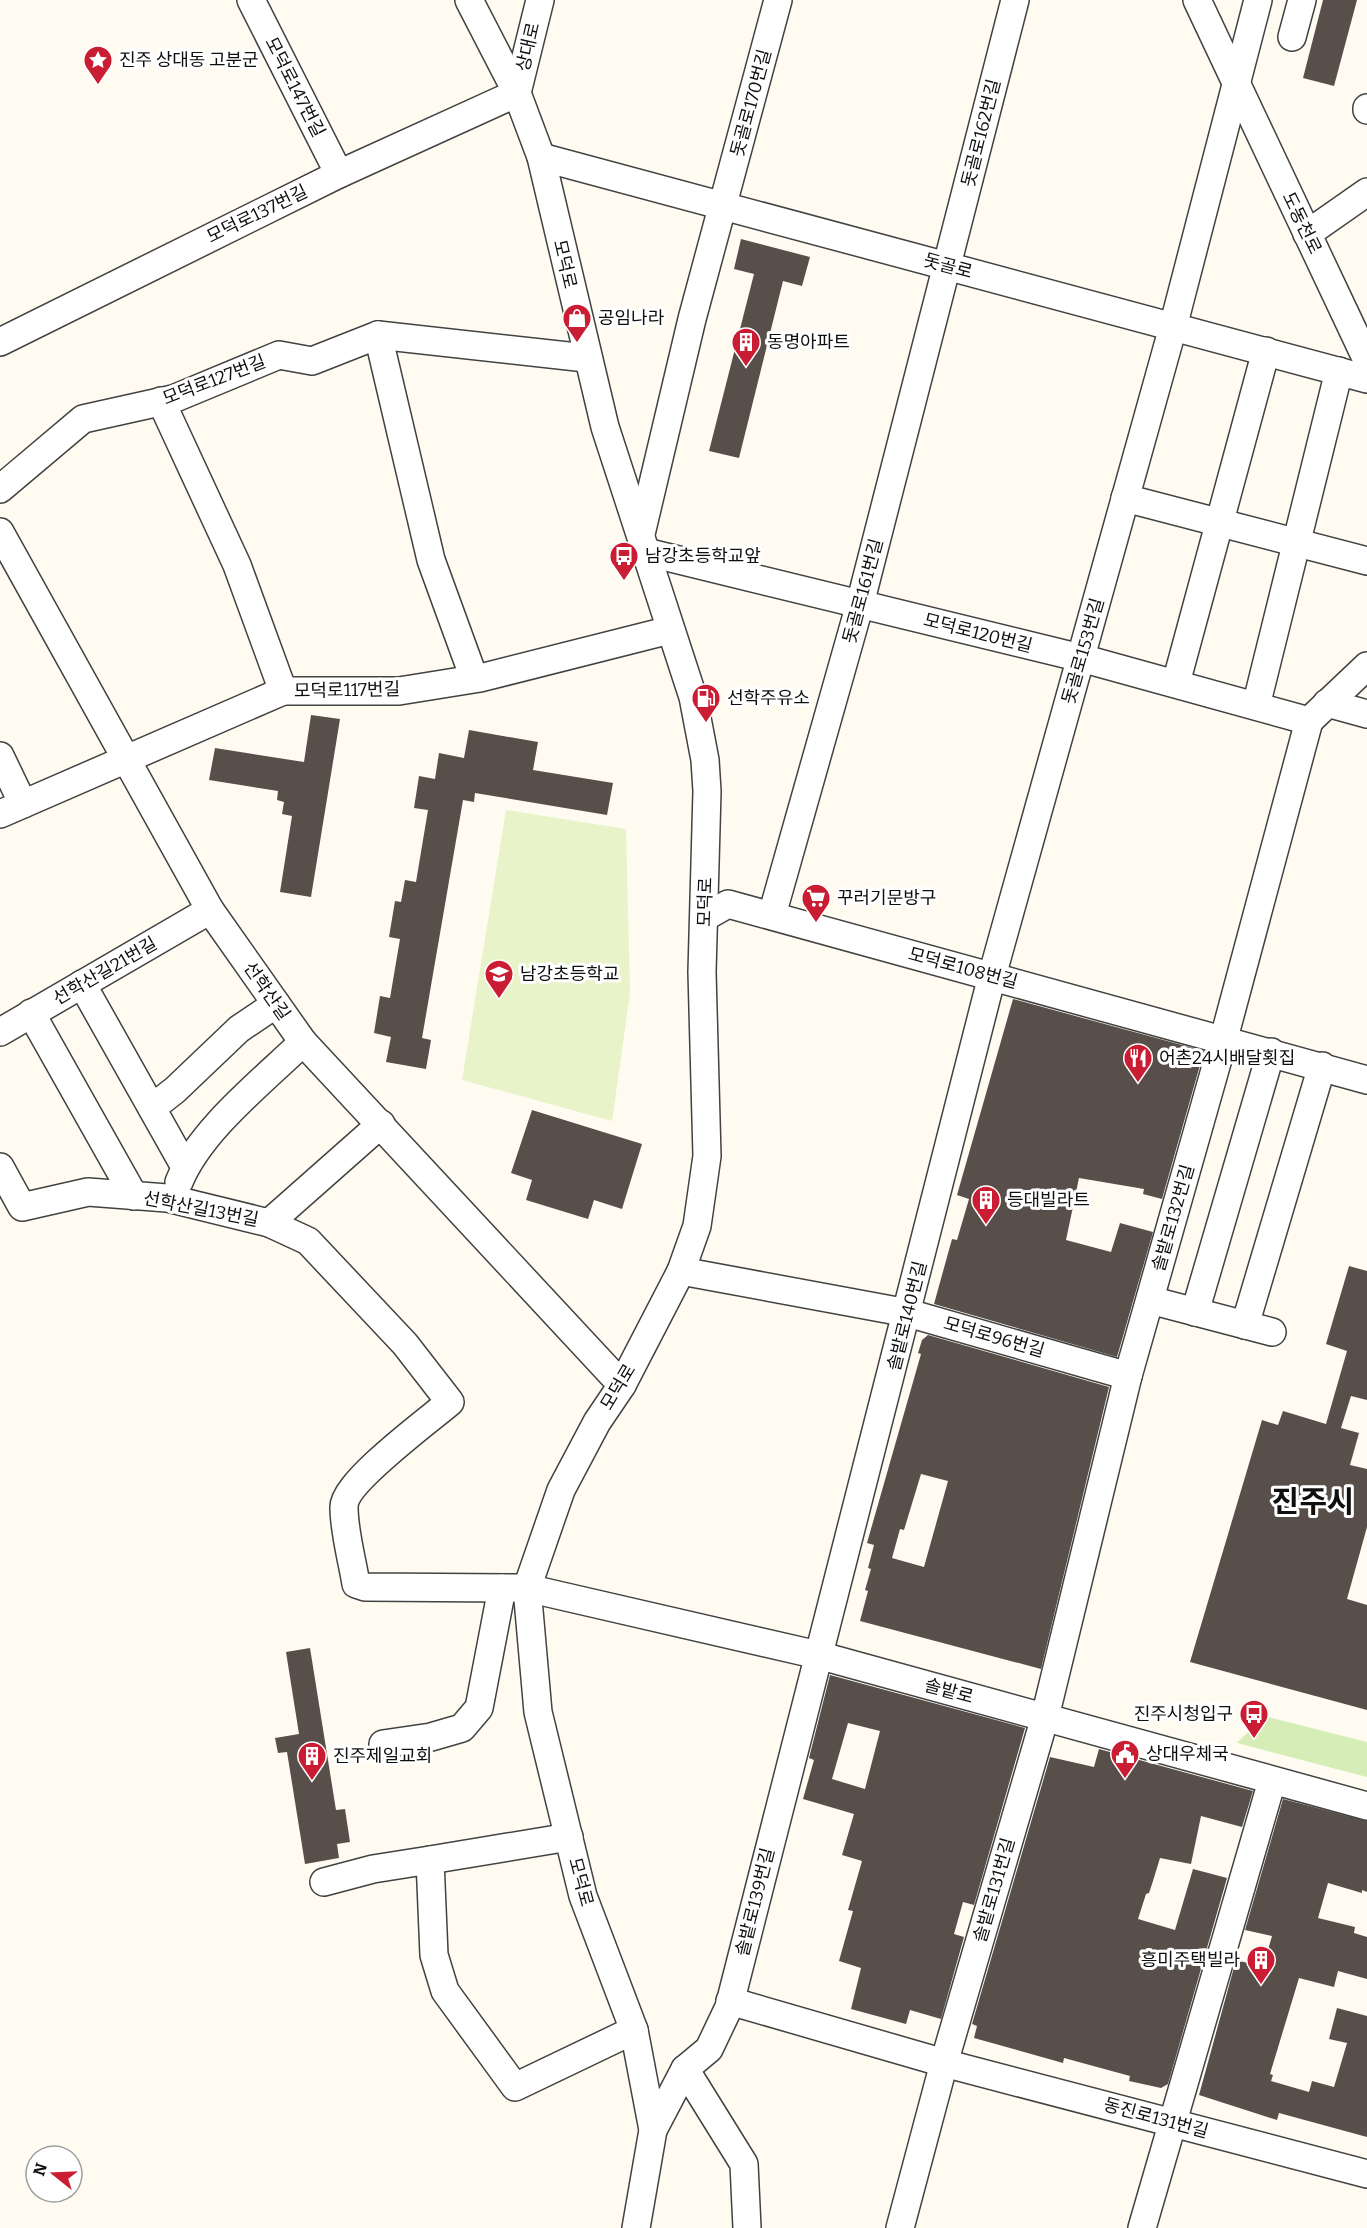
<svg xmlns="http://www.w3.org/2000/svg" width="1367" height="2228" font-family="Bitter,'Noto Sans KR',serif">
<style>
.green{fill:#d7edb7}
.pitch{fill:#e8f3c9}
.building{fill:#584f4a;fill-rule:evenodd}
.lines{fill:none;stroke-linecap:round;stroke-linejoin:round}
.minor-casing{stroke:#424242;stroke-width:30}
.minor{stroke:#fff;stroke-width:27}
.labels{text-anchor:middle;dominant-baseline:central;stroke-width:6;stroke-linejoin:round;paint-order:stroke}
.street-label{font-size:18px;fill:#0f0f0f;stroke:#fff}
.poi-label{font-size:18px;fill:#0f0f0f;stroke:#fff;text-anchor:start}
.town-label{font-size:30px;font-weight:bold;fill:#0f0f0f;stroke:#fff}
</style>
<rect width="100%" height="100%" fill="#fffbf1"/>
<path class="green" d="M1264,1716L1367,1742V1777L1237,1743Z"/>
<path class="pitch" d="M506,810L626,829L630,993L612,1121L462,1080Z"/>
<g class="building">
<path d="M1323,0H1357L1334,86L1303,78Z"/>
<path d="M741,239L810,257L802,286L783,281L739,458L709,451L754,274L734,269Z"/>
<path d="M311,715L340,719L311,897L280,892L292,816L282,814L284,802L277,800L278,791L209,780L215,748L304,762Z"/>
<path d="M469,730L538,742L533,770L613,783L607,815L475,793L474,802L463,800L422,1038L431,1040L426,1069L386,1062L391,1037L374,1033L380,996L390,998L400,939L389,937L395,901L401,902L405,880L416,882L428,810L414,808L419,776L435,779L439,753L464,758Z"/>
<path d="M1013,999L1204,1051L1162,1199L1143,1194L1144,1189L1079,1178L1066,1240L1111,1252L1120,1223L1153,1232L1117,1357L934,1304L952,1239L957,1240L969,1199L957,1195Z"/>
<path d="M532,1110L642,1144L622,1209L594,1200L588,1219L526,1200L532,1180L511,1173Z"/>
<path d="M1349,1266L1367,1271V1400L1351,1396L1341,1428L1359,1433L1350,1465L1367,1469V1527L1347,1599L1367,1605V1710L1190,1662L1262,1420L1278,1425L1283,1411L1326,1424L1347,1351L1326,1344Z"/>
<path d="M928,1335L1109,1387L1041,1669L860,1621L868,1591L865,1590L871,1569L868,1568L874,1545L867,1543L921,1354L918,1353L922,1340ZM921,1474L948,1481L924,1567L892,1558L900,1529L904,1530Z"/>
<path d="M310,1648L336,1810L345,1809L350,1842L337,1844L339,1858L305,1864L287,1752L278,1753L275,1738L299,1734L286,1652Z"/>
<path d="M830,1675L1025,1728L974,1905L963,1902L954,1934L964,1937L941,2019L910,2010L906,2024L851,2009L861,1968L839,1961L853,1911L848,1910L862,1861L842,1855L854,1814L803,1799L814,1760L809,1758ZM848,1723L880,1731L865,1789L832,1779Z"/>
<path d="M1099,1749L1253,1791L1242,1827L1201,1816L1191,1864L1160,1858L1153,1881L1149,1893L1146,1894L1138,1919L1175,1930L1193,1869L1227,1878L1168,2084L1161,2088L1129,2081L1130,2076L1064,2058L1063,2063L974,2038L977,2026L972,2024L1050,1757L1094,1767Z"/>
<path d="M1283,1799L1367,1821V1892L1362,1890V1893L1328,1883L1318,1918L1355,1927L1354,1933L1367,1937V1979L1338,1971L1334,1987L1299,1978L1270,2074L1273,2075L1271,2081L1309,2092L1312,2081L1334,2087L1347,2043L1329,2039L1337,2008L1367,2016V2137L1279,2113L1277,2120L1199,2095L1236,1960L1263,1967L1272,1936L1245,1930Z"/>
</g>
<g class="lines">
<g class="minor-casing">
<g id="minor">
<path d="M251,0L339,174"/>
<path d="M469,0L517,93L541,157L605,427L693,697L705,760L707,791L702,972L707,1156L697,1226L681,1271L622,1385L597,1422L561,1490L527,1588L538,1712L583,1896L634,2030L653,2130L636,2228"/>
<path d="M1197,0L1367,360"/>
<path d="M1292,37L1302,0"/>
<path d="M1367,110V108"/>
<path d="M541,157L1367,379"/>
<path d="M1307,234L1367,192"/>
<path d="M378,335L431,560L474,678"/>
<path d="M0,342L339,174L517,93L540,0"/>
<path d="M161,401L237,565L283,691"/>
<path d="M0,489L83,419L173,399L279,355L312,361L378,335L586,358"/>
<path d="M1125,498L1367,561"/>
<path d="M0,532L210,910L303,1042L622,1385"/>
<path d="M641,534L692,319L778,0"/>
<path d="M646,552L1081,658L1309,721"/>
<path d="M1176,683L1266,351"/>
<path d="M1327,703L1367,714"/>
<path d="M1256,706L1339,371"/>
<path d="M1309,721L1367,666"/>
<path d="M0,756L23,804"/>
<path d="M0,814L283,691H399L480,678L670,630"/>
<path d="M772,915L860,604L1015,0"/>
<path d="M705,917L728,904L1367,1080"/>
<path d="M82,984L185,1167"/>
<path d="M31,1013L134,1196"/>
<path d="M0,1032L210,910"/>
<path d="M152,1108L175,1090L239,1029L276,1004"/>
<path d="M0,1167L22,1207L88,1192L167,1198L269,1223L381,1124"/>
<path d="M179,1182C200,1130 263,1081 303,1042"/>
<path d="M269,1223L308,1241L405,1344L450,1402C429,1420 344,1482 344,1507C344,1532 352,1559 356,1584L365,1587L527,1588L818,1655L1367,1806"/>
<path d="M681,1271L908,1313L1128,1376"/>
<path d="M1150,1300L1272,1332"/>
<path d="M1195,1312L1271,1052"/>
<path d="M1245,1325L1322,1066"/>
<path d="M383,1744L431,1737L462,1728L479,1708L502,1588"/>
<path d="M430,1860L569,1837"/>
<path d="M324,1882L373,1869L430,1860L434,1955L445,1991L515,2087L634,2030"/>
<path d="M730,2001L944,2063L1367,2174"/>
<path d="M685,2069L744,2164L747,2228"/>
<path d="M653,2130L685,2069L709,2049L729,2007L992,976L1173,327L1258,0"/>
<path d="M900,2228L944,2063L1045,1717L1128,1376L1224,1038L1309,721"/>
<path d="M1142,2228L1272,1781"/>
</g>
</g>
<use href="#minor" class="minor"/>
</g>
<defs>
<g id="sight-pin" transform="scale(1.5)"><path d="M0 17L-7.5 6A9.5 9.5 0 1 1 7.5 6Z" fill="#ca1c33" stroke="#fff"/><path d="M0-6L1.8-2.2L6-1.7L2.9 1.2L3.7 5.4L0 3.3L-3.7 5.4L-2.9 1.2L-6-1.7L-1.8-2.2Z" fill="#fff"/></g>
<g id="shop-pin" transform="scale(1.5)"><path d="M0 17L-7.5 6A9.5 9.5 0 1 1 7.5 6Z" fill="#ca1c33" stroke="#fff"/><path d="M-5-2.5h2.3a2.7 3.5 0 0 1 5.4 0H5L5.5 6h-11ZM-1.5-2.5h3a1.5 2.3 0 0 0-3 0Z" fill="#fff"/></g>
<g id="building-pin" transform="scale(1.5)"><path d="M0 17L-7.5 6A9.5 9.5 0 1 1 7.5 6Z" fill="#ca1c33" stroke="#fff"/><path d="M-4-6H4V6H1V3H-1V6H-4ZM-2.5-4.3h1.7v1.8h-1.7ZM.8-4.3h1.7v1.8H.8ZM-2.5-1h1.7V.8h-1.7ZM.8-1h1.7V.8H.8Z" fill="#fff"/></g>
<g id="bus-pin" transform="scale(1.5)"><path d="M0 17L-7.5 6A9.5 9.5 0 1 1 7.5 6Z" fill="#ca1c33" stroke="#fff"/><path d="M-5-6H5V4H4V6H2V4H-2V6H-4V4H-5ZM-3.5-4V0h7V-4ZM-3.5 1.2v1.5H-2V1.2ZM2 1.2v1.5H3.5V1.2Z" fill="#fff"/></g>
<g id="fuel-pin" transform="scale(1.5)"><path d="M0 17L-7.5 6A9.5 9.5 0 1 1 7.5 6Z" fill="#ca1c33" stroke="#fff"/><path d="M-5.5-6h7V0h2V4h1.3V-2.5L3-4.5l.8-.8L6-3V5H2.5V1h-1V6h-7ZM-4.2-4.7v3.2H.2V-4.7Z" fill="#fff"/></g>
<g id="supermarket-pin" transform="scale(1.5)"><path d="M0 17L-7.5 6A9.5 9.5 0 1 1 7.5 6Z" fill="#ca1c33" stroke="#fff"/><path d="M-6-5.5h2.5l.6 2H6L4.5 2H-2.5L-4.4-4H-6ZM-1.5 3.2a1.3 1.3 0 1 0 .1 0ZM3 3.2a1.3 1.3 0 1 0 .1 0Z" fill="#fff"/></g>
<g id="school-pin" transform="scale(1.5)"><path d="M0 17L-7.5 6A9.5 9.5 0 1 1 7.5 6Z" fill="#ca1c33" stroke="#fff"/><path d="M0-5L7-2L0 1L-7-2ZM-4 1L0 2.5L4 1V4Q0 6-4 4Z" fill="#fff"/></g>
<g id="restaurant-pin" transform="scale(1.5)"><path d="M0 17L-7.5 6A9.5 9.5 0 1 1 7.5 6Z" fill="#ca1c33" stroke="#fff"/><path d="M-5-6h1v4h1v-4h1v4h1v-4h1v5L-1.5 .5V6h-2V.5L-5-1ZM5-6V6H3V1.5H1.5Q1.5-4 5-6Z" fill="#fff"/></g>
<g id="civic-pin" transform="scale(1.5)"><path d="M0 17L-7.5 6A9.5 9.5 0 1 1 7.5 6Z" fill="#ca1c33" stroke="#fff"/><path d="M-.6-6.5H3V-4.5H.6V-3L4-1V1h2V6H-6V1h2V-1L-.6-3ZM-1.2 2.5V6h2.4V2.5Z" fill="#fff"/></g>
</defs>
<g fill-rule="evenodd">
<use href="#sight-pin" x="98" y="60"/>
<use href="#shop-pin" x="577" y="318"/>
<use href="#building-pin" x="746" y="342"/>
<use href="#bus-pin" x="624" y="556"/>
<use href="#fuel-pin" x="706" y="698"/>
<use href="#supermarket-pin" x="816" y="898"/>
<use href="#school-pin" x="499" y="974"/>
<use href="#restaurant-pin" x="1138" y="1058"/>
<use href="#building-pin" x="986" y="1200"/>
<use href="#bus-pin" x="1254" y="1714"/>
<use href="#civic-pin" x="1125" y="1754"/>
<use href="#building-pin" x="312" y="1756"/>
<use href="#building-pin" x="1261" y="1960"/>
</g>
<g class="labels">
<g class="street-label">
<text transform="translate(528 47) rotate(-77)">상대로</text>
<text transform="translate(295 87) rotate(63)">모덕로147번길</text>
<text transform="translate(751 103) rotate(-75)">돗골로170번길</text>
<text transform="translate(981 133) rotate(-76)">돗골로162번길</text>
<text transform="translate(257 214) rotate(-26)">모덕로137번길</text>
<text transform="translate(1302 223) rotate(64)">도동천로</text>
<text transform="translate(565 264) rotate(77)">모덕로</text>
<text transform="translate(948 266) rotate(15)">돗골로</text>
<text transform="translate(214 380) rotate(-21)">모덕로127번길</text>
<text transform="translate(863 591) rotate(-75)">돗골로161번길</text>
<text transform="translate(978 633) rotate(14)">모덕로120번길</text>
<text transform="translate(1083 651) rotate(-74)">돗골로153번길</text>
<text transform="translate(347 690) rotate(-1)">모덕로117번길</text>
<text transform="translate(705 902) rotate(-88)">모덕로</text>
<text transform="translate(963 968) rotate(15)">모덕로108번길</text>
<text transform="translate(105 971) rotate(-30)">선학산길21번길</text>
<text transform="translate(267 991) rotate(55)">선학산길</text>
<text transform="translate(201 1209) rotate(11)">선학산길13번길</text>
<text transform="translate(1173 1218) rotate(-74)">솔밭로132번길</text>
<text transform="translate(907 1316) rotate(-76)">솔밭로140번길</text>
<text transform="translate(994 1337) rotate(16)">모덕로96번길</text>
<text transform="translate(618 1387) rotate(-59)">모덕로</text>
<text transform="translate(949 1691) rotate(15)">솔밭로</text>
<text transform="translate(581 1882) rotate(75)">모덕로</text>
<text transform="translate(994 1890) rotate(-74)">솔밭로131번길</text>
<text transform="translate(755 1902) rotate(-76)">솔밭로139번길</text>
<text transform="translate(1156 2118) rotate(15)">동진로131번길</text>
</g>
<g class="poi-label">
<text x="119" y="60">진주 상대동 고분군</text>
<text x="598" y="318">공임나라</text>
<text x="767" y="342">동명아파트</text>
<text x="645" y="556">남강초등학교앞</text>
<text x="727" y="698">선학주유소</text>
<text x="837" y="898">꾸러기문방구</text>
<text x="520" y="974">남강초등학교</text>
<text x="1159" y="1058">어촌24시배달횟집</text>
<text x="1007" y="1200">등대빌라트</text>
<text x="1233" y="1714" text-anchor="end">진주시청입구</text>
<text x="1146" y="1754">상대우체국</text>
<text x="333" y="1756">진주제일교회</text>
<text x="1240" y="1960" text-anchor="end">흥미주택빌라</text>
</g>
<g class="town-label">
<text x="1313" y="1502">진주시</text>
</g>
</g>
<g transform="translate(54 2174) rotate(288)"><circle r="28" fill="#ffffff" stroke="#9f9f9f" stroke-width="1.5"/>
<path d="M0-4.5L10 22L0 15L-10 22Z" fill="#ca1c33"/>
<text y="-9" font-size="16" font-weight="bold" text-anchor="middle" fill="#0f0f0f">N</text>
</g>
</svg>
